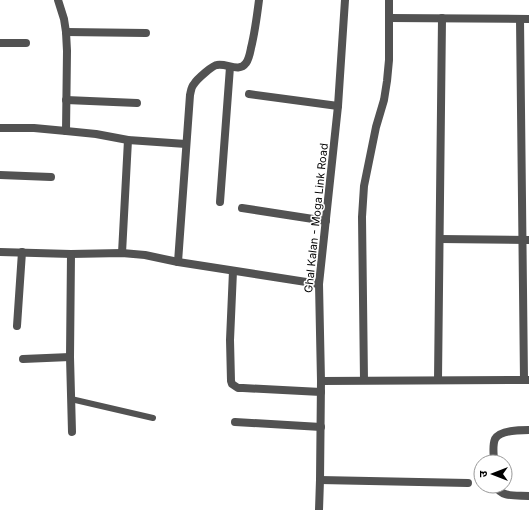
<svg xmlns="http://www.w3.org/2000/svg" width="529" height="510" font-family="Inter,'Noto Sans Devanagari',sans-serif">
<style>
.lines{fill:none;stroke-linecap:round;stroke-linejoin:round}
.service{stroke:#525252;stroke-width:6}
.minor{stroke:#525252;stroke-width:8}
.tertiary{stroke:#525252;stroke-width:8}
.labels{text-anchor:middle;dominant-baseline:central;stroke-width:3;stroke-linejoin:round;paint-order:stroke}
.street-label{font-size:11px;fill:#000;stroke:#fff}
</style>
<rect width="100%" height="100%" fill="#fff"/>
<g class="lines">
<path class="service" d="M71,399L153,418"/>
<g class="minor">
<path d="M58,0L64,19L66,32L67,51L66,131"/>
<path d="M389,18L529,19"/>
<path d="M520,19L524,380"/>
<path d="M66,32L146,33"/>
<path d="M0,43H26"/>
<path d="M249,94L338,106"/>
<path d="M66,100L137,103"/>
<path d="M0,128H34L66,131L96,134L128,140L186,144"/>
<path d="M0,175L51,177"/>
<path d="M220,202L230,67"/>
<path d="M242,208L326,221"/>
<path d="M440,239L529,240"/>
<path d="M0,252L71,254L122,253L145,255L178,262L319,284"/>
<path d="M122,253L128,140"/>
<path d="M71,254L70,357L72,432"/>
<path d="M178,262L190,95C191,91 191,87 194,84C197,79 213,65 217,65C227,63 239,73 246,63C249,59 250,53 251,48C255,32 257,16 259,0"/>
<path d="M233,271L230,340L231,381L232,384L238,388H243L321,392"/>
<path d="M17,326L22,252"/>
<path d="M23,359L70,357"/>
<path d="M364,380L362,217L364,186L376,127L384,100L387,81L389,60V0"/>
<path d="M438,380L442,18"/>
<path d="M321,381L528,380"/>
<path d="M235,422L321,427"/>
<path d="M494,462C494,455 492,446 495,439C500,430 520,430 529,430"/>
<path d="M320,480L468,483"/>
<path d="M496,486C501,498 517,495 529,496"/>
</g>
<path class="tertiary" d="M319,510L320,480L321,381L319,284L338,106L345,0"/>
</g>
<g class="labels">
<g class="street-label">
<text transform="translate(316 218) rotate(-84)">Ghal Kalan - Moga Link Road</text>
</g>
</g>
<g transform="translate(493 474) rotate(270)"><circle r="19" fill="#ffffff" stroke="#999999"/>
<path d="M0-3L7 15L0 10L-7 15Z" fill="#000000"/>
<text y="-6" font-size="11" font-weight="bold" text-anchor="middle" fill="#000000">उ</text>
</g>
</svg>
